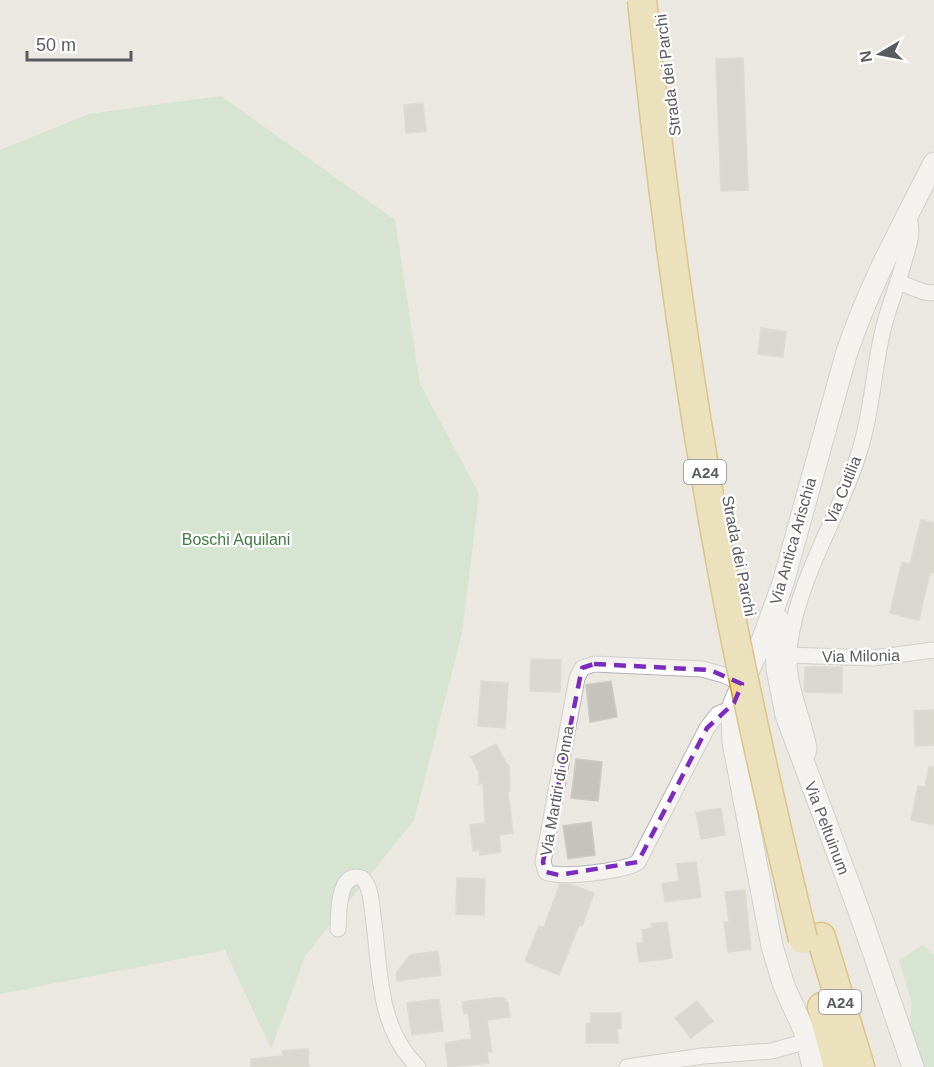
<svg xmlns="http://www.w3.org/2000/svg" width="934" height="1067" font-family="Helvetica,sans-serif">
<style>
.green{fill:#bfdfbf}
.building{fill:#c5c3bd;stroke:#cecac0;stroke-width:1.5}
.lines{fill:none;stroke-linecap:round;stroke-linejoin:round}
.street-casing{stroke:#b1b3b6;stroke-width:17}
.secondary-casing{stroke:#b2b5b9;stroke-width:23}
.highway-casing{stroke:#d0991a;stroke-width:31}
.street{stroke:#fff;stroke-width:15}
.secondary{stroke:#fff;stroke-width:21}
.highway{stroke:#efd992;stroke-width:28}
.highway-bridge-casing{stroke:#d0991a;stroke-width:31;stroke-linecap:butt}
.highway-bridge{stroke:#efd992;stroke-width:28}
.marked{fill:none;stroke:#7b2cbf;stroke-width:4.5;stroke-dasharray:12 8;stroke-linejoin:round}
.labels{text-anchor:middle;dominant-baseline:central;stroke-width:4.5;stroke-linejoin:round;paint-order:stroke}
.shield{fill:#fff;stroke:#8b8d8f;stroke-width:1.5}
.shield-label{font-size:15px;font-weight:bold;fill:#595c5f}
.street-label{font-size:16px;fill:#595c5f;stroke:#fff}
.park-label{font-size:16px;fill:#3d7b40;stroke:#fff}
</style>
<rect width="100%" height="100%" fill="#eae8e0"/>
<g class="green">
<path d="M221,96L395,220L420,384L479,494L462,633L414,820L305,956L271,1049L225,950L0,994V150L89,114Z"/>
<path d="M923,945L934,955V1067H921L909,1035L912,1003L899,960Z"/>
</g>
<g class="building">
<path d="M743,58L748,190L721,191L716,59Z"/>
<path d="M423,103L426,131L406,133L404,105Z"/>
<path d="M761,328L786,332L783,357L758,354Z"/>
<path d="M921,520L934,523V573L930,572L919,620L890,613L902,562L910,564Z"/>
<path d="M531,659L561,660L560,692L530,691Z"/>
<path d="M805,667H842V693L804,692Z"/>
<path d="M481,681L508,683L505,728L478,726Z"/>
<path d="M611,681L617,717L590,722L586,685Z"/>
<path d="M934,710V745L915,746L914,711Z"/>
<path d="M496,744L507,764L509,765L510,791H508L513,833L499,835L501,852L480,855L479,850L473,851L470,825L485,823L483,783L479,784V772L471,757Z"/>
<path d="M576,759L602,762L598,801L571,798Z"/>
<path d="M929,767H934V825L911,820L918,786L925,787Z"/>
<path d="M721,808L725,835L701,839L696,812Z"/>
<path d="M591,822L595,855L568,859L563,826Z"/>
<path d="M696,862L701,897L665,902L662,884L679,881L677,864Z"/>
<path d="M457,878L485,879L484,915L456,914Z"/>
<path d="M560,884H570L594,893L582,926L579,925L559,975L525,961L539,926L544,927Z"/>
<path d="M745,890L751,949L728,952L724,922H729L725,892Z"/>
<path d="M667,922L672,958L639,962L637,943H643L642,930L652,928L651,924Z"/>
<path d="M438,951L441,975L397,981L396,973L410,955Z"/>
<path d="M502,997L508,1003L510,1017L487,1020L492,1052H487L489,1063L448,1067L445,1043L472,1039L468,1013L464,1014L462,1002Z"/>
<path d="M439,999L443,1031L412,1035L407,1003Z"/>
<path d="M697,1001L713,1021L691,1038L675,1018Z"/>
<path d="M591,1013H621V1028H617L618,1043H586V1024L591,1023Z"/>
<path d="M308,1049L309,1067H251V1059L283,1056L282,1051Z"/>
</g>
<g class="lines">
<g class="street-casing">
<g id="street">
<path d="M898,282L924,292L934,293"/>
<path d="M788,655L873,658L934,650"/>
<path d="M733,708L718,714L707,728L638,862C627,871 558,879 546,872L543,862L577,678L582,668L594,664L702,669L724,675L742,684"/>
<path d="M801,759L808,753L809,748C802,711 784,681 790,642C799,577 837,520 857,459C871,419 873,375 882,334C887,310 897,288 903,265C907,250 916,230 907,216"/>
<path d="M338,929C339,916 337,878 356,877C359,877 362,877 364,880C371,889 372,905 373,916C381,969 376,1026 418,1067"/>
<path d="M627,1067L703,1056L772,1051L807,1041"/>
</g>
</g>
<g class="secondary-casing">
<g id="secondary">
<path d="M778,619L776,641L777,669L786,715L859,911L913,1067"/>
<path d="M813,1067L804,1030L784,986L772,946L733,742L732,718L734,703L762,641L783,583L846,355C868,288 902,226 934,163"/>
</g>
</g>
<g class="highway-casing">
<g id="highway">
<path d="M821,937L860,1067"/>
<path d="M822,1007L838,1067"/>
</g>
</g>
<use href="#street" class="street"/>
<use href="#secondary" class="secondary"/>
<use href="#highway" class="highway"/>
<g class="highway-bridge-casing">
<path id="highway-bridge" d="M642,0C661,189 687,377 721,564C744,690 773,815 803,939"/>
</g>
<use href="#highway-bridge" class="highway-bridge"/>
</g>
<path d="M0 0H934V1067H0ZM594,664L710,670L742,684L734,703L707,728L638,862L559,875L546,872L543,862L582,668Z" fill="#eae8e0" fill-opacity=".55" fill-rule="evenodd"/>
<path class="marked" d="M594,664L710,670L742,684L734,703L707,728L638,862L559,875L546,872L543,862L582,668Z"/>
<g class="labels">
<g class="shield">
<rect x="684" y="460" width="42" height="24" rx="4.5"/>
<rect x="819" y="990" width="42" height="24" rx="4.5"/>
</g>
<g class="shield-label">
<text x="705" y="472">A24</text>
<text x="840" y="1002">A24</text>
</g>
<g class="street-label">
<text transform="translate(668 75) rotate(-97)">Strada dei Parchi</text>
<text transform="translate(843 490) rotate(-68)">Via Cutilia</text>
<text transform="translate(793 541) rotate(-74)">Via Antica Arischia</text>
<text transform="translate(739 556) rotate(79)">Strada dei Parchi</text>
<text transform="translate(861 656) rotate(-1)">Via Milonia</text>
<text transform="translate(557 791) rotate(-80)">Via Martiri di Onna</text>
<text transform="translate(827 828) rotate(69)">Via Peltuinum</text>
</g>
<g class="park-label">
<text x="236" y="539">Boschi Aquilani</text>
</g>
</g>
<g transform="translate(880 54) rotate(260)" stroke="#ffffff" stroke-width="4.5" paint-order="stroke">
<path d="M0-4.5L10 22L0 15L-10 22Z" fill="#595c5f"/>
<text y="-9" font-size="16" font-weight="bold" text-anchor="middle" fill="#595c5f">N</text>
</g>
<path d="M27 51v9h104v-9" fill="none" stroke="#595c5f" stroke-width="3"/>
<text x="36" y="51" font-size="18" fill="#595c5f" stroke="#ffffff" stroke-width="4.5" paint-order="stroke">50 m</text>
</svg>
